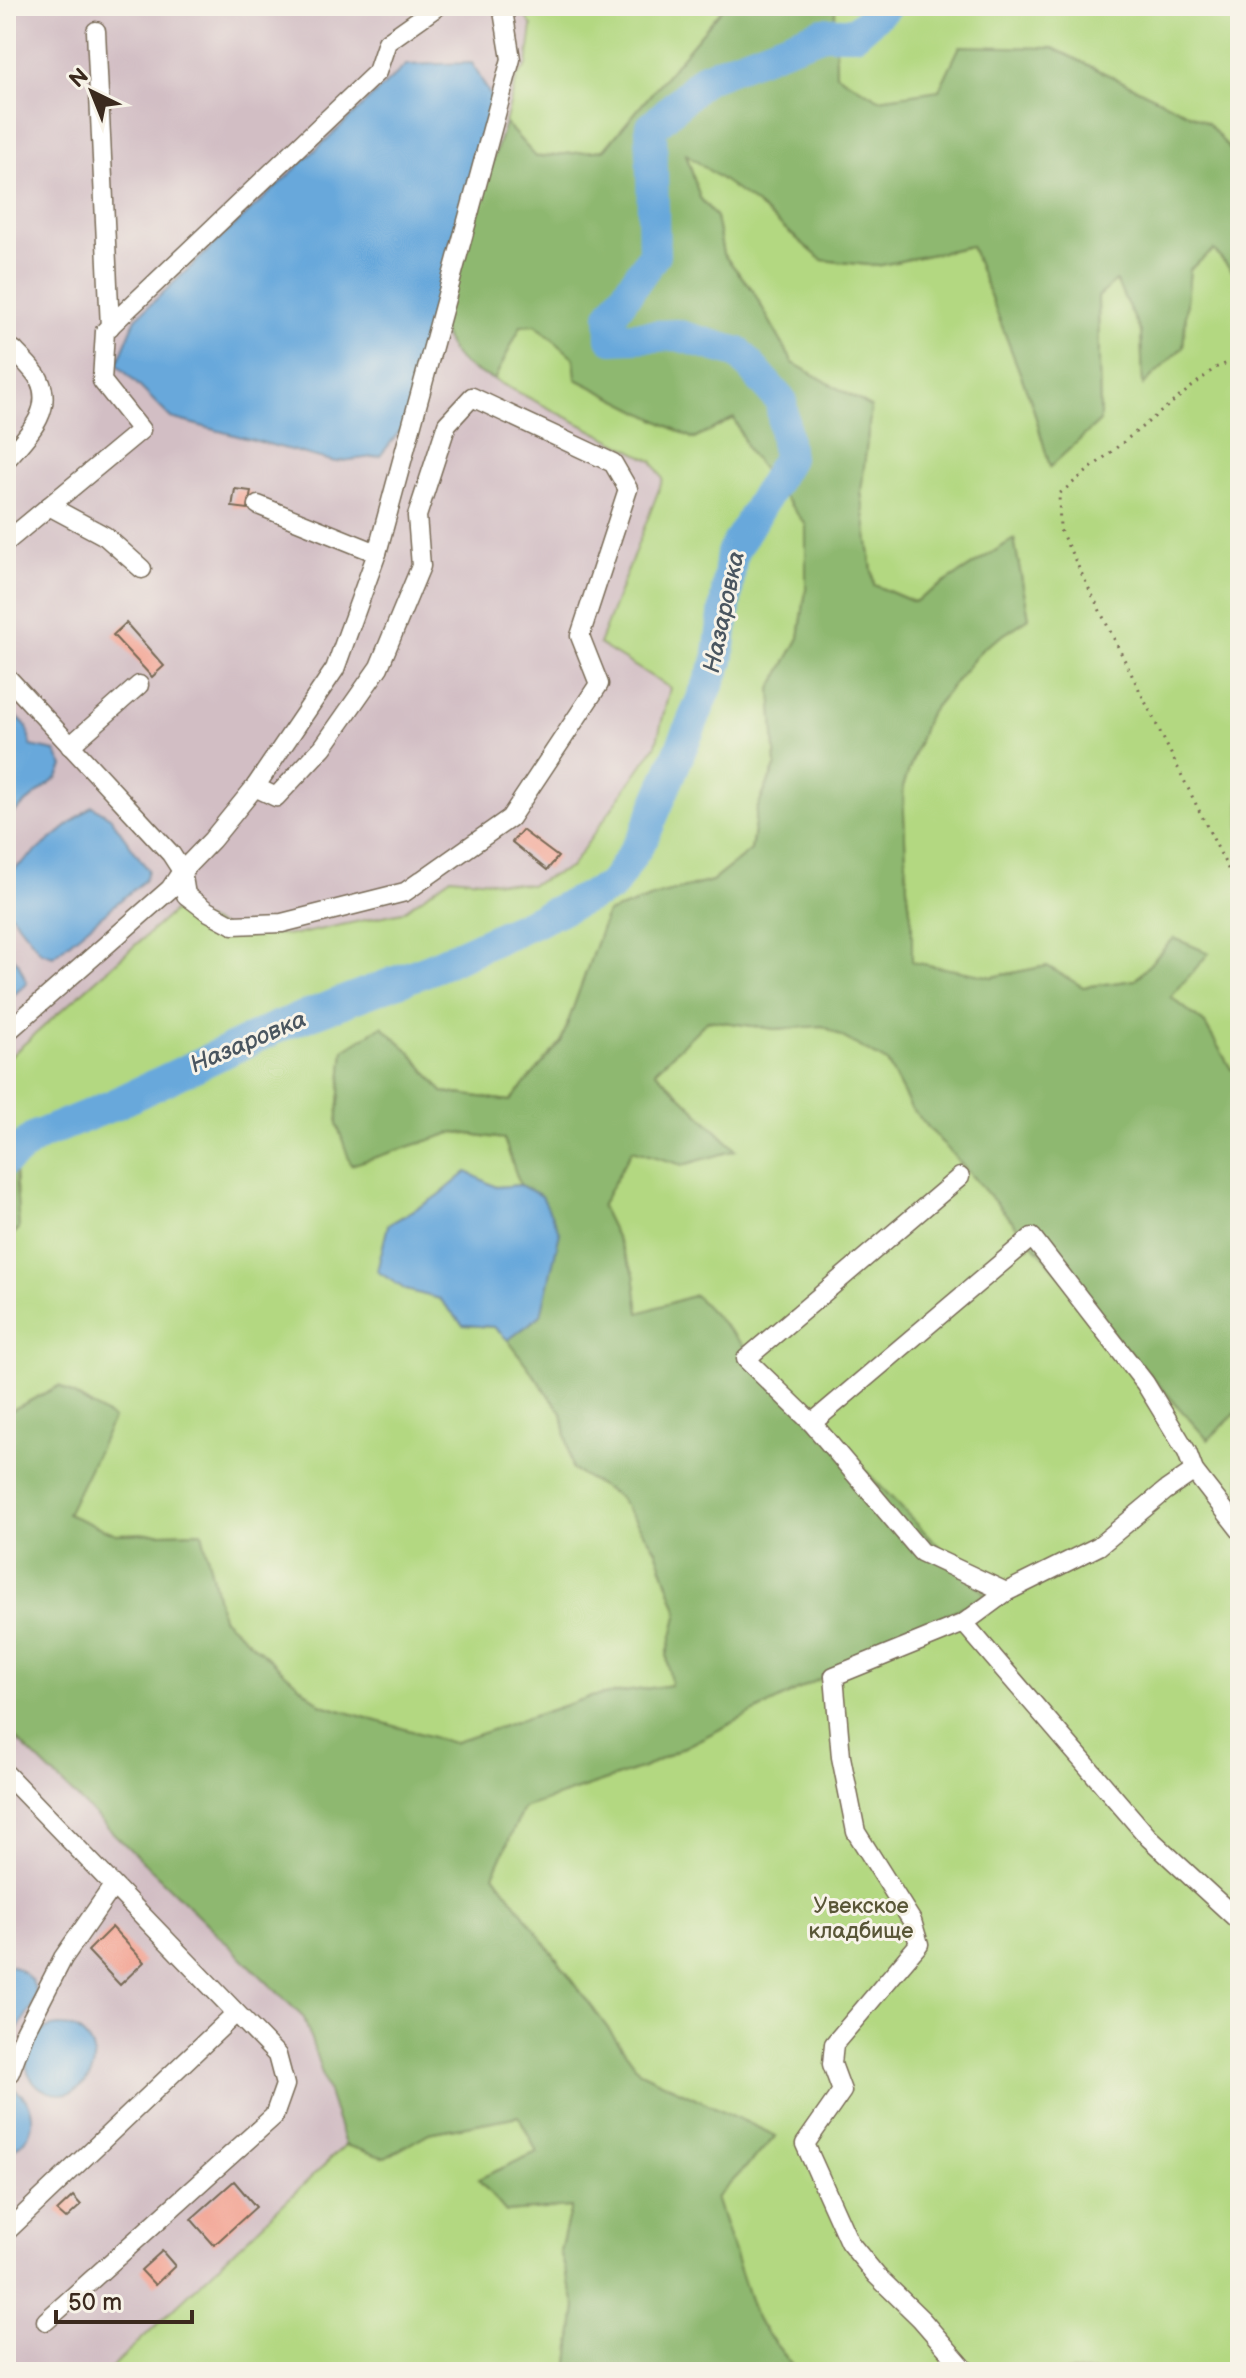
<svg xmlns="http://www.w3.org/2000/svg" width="1246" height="2378" font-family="'Balsamiq Sans',sans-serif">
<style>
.industrial{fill:#d2bec4}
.green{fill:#b3d881;stroke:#778150;stroke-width:2}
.forest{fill:#8eb86f;stroke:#647146;stroke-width:2}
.water{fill:#67a8db;stroke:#51697c;stroke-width:2}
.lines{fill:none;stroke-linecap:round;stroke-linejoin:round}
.river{stroke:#67a8db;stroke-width:32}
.building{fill:#f3a494}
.minor-casing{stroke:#786a56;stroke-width:21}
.path{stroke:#786a56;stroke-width:3;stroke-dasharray:2 6;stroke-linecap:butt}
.minor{stroke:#fff;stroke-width:18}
.labels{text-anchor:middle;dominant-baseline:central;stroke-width:6;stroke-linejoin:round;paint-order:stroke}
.park-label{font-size:22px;fill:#595637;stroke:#f7f3e8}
.water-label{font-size:24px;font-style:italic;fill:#4a5660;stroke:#f7f3e8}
</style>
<rect width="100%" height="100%" fill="#f7f3e8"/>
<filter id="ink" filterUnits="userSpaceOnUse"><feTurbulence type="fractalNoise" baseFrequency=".0125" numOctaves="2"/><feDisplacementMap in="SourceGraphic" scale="16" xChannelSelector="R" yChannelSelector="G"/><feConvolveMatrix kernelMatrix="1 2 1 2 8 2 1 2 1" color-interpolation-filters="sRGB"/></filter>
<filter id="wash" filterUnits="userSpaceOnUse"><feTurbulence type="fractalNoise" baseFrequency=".006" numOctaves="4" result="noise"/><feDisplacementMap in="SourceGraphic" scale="32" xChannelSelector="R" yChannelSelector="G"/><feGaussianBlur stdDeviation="1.8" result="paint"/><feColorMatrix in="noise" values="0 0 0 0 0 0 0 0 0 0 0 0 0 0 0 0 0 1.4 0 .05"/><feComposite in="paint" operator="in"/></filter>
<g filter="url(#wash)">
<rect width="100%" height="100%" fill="#eae0bd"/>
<g class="industrial">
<path d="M6,6H518L532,25L527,65L517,77L505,123L440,325L461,363L652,461L663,479L599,644L670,689L657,745L570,868L530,885L451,877L402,912L295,935L232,931L177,908L6,1060Z"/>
<path d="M6,1729L305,2018L345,2145L107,2372H6Z"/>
</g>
<g class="green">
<path d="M518,6H735L723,8L604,150L536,157L505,123L517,77L527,65L532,26Z"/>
<path d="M835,6H1240V162L1208,123L1053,48L940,91L879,99L836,74Z"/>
<path d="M686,153L756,204L822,260L877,266L971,246L1032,404L1050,466L1100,421L1098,297L1116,280L1141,332L1143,384L1183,347L1190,269L1214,250L1240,280V1071L1231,1069L1205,1024L1170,997L1135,980L1083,987L1047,966L992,977L912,963V924L907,887L903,787L928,715L983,648L1029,618L1014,539L914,602L874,585L861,492L871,407L793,363L752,289L723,254L716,217L700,198Z"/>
<path d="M521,325H536C585,368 637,407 694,439L734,418L749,452L806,525V590L799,638L771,689L776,765L757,809L751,850L712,881L662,894L607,913L561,1042L510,1101L443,1092L410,1052L344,1050L337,1124L352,1164L455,1132L504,1139L520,1185L496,1187L467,1173L438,1196L388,1225L406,1290L440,1299L463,1325L494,1327L508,1340L562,1413L572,1469L619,1497L656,1550L678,1613L667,1656L672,1685L590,1697L453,1743L321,1705L222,1618L202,1532L116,1534L66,1514L113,1419L59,1386L6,1413V1240L19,1229L11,1111L6,1106V1060L177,908L232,931L295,935L402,912L451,877L530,885L570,868L656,745L670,688L599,644L663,479L652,461L494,380Z"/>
<path d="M708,1020L775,1029L823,1026L887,1062L911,1108L1208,1439L1240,1409V2372H798L757,2321L716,2198L776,2136L640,2072L494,1874L523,1808L643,1768L986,1595L639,1313L634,1274L601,1206L632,1150L683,1165L735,1149L655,1071Z"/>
<path d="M519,2116L537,2152L479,2179L506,2212L571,2207L560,2251L576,2307L569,2363L575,2372H107L345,2145L385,2158L429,2133Z"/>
</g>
<g class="forest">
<path d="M735,6H835L836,74L879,99L939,90L960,46L1053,48L1208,123L1240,162V280L1214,250L1190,269L1183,347L1143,385L1141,332L1116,281L1098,297L1100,421L1050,467L1032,404L971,246L877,266L822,260L756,204L686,154L700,198L716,217L723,254L752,289L793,363L871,407L861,492L874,585L914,602L1014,539L1029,618L983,648L928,715L903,787L907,887L912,924V962L992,977L1047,966L1083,987L1135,980L1174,938L1209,953L1171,997L1205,1024L1231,1069L1240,1071V1409L1208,1440L911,1108L887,1062L823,1026L775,1029L708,1020L655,1071L736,1150L683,1165L632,1150L601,1206L634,1274L639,1313L695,1295L986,1595L643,1768L523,1808L494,1874L640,2072L776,2136L716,2198L757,2321L798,2372H575L569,2363L576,2307L560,2251L571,2207L506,2212L478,2179L537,2152L519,2116L429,2133L385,2158L345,2145L304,2018L6,1729V1413L59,1386L113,1419L67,1514L116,1534L202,1532L222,1618L322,1705L453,1743L590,1697L671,1685L667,1656L678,1612L656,1550L619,1497L572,1469L562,1413L508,1340L541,1315L542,1196L520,1185L504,1139L455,1132L351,1165L337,1124L344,1050L382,1026L410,1052L443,1092L510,1101L561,1042L607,913L662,894L712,881L751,850L757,809L776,765L771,689L799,638L806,590V525L749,452L734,418L694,439L576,379L574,358L536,325L521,326L494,380C461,364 452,361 440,325L505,123L536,157L604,150L723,8Z"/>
<path d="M6,1106L11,1111L19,1229L6,1240Z"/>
</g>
<g class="water">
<path d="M472,63L494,102L409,420L380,456L335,462L171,418L117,364L136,318L406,65Z"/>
<path d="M6,706L27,727L31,746L55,751L63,766L58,777L6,819Z"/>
<path d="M92,806L110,817L148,870L145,880L53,956L41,952L6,908V876Z"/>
<path d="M6,951L18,962L27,983L6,1002Z"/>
<path d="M467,1172L496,1187L520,1185L542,1196L560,1233L541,1315L508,1340L494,1327L463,1325L440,1299L406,1290L377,1271L388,1225L438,1196Z"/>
<path d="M6,1964C20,1967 38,1980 35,1997C34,2006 24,2018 19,2027L6,2031Z"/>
<circle cx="60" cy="2060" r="34"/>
<path d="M6,2086C41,2096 41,2142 6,2152Z"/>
</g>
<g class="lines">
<path class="river" d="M6,1160L37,1136L113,1105L277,1027L430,969L612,886L644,836L718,661L732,553L788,458L781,401L739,353L677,335L612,338L611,315L654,255L651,128L705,78L823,33H855L886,6"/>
</g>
<g id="blocks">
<g class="building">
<path d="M235,489L251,491L248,509L232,507Z"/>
<path d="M126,623L164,666L152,677L113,635Z"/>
<path d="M522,830L558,857L547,870L512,842Z"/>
<path d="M112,1927L144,1962L120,1985L88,1951Z"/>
<path d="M234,2181L256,2207L214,2245L191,2219Z"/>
<path d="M73,2196L81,2205L66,2219L57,2211Z"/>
<path d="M162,2251L175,2266L155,2285L141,2270Z"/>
</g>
</g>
</g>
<g filter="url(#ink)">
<use href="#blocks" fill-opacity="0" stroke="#786a56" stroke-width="2"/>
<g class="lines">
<g class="minor-casing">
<g id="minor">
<path d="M96,31L110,327"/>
<path d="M6,358L14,350C22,359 33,369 39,379C55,411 26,437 6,460"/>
<path d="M258,505L377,553"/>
<path d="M49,506L105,536L142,569"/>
<path d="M6,542L141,430L102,381L105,331L377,72L387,42L438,6"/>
<path d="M6,676L171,854L182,871L186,895L207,911L233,925L282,923L405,892L510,818L599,684L580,636L628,489L613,463L472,397L447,424L417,516L421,566L379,667L323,747L276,797L255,787"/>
<path d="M70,746L139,685"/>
<path d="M6,1033L170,889L182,871L212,840L255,787L335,669L377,553L511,59L503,11L498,6"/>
<path d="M960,1177L746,1359L812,1423L921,1552L1006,1592"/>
<path d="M812,1423L1032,1237L1145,1383L1187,1452L1194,1471L1240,1530"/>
<path d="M964,1623L1149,1838L1240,1922"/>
<path d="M6,1774L277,2055L285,2085L274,2116L46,2321"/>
<path d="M6,2072H10L25,2032L63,1958L113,1886"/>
<path d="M6,2232L235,2014"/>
<path d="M967,2372L921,2319L876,2275L849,2242L805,2144L842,2091L832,2064L834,2044L919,1944L912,1921L856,1832L841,1757L834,1676L964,1623L1006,1592L1099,1546L1165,1491L1194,1471"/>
</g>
</g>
<path class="path" d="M1240,358L1215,368L1059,494L1060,530L1240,893"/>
<use href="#minor" class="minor"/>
</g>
</g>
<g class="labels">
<g class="park-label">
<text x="861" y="1906">Увекское<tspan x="861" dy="25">кладбище</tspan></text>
</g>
<g class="water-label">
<text transform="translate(724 612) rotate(-78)">Назаровка</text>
<text transform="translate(248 1042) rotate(-23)">Назаровка</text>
</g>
</g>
<rect width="1246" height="2378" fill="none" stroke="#f7f3e8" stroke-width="32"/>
<g transform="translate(92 92) rotate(317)" stroke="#f7f3e8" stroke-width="6" paint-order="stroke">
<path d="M0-6L14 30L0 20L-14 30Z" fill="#3b2a1e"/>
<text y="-12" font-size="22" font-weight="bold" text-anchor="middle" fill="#3b2a1e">N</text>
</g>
<path d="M56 2310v12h136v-12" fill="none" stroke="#3b2a1e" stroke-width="4"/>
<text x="68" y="2310" font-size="24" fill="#3b2a1e" stroke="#f7f3e8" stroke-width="6" paint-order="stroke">50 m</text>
</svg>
